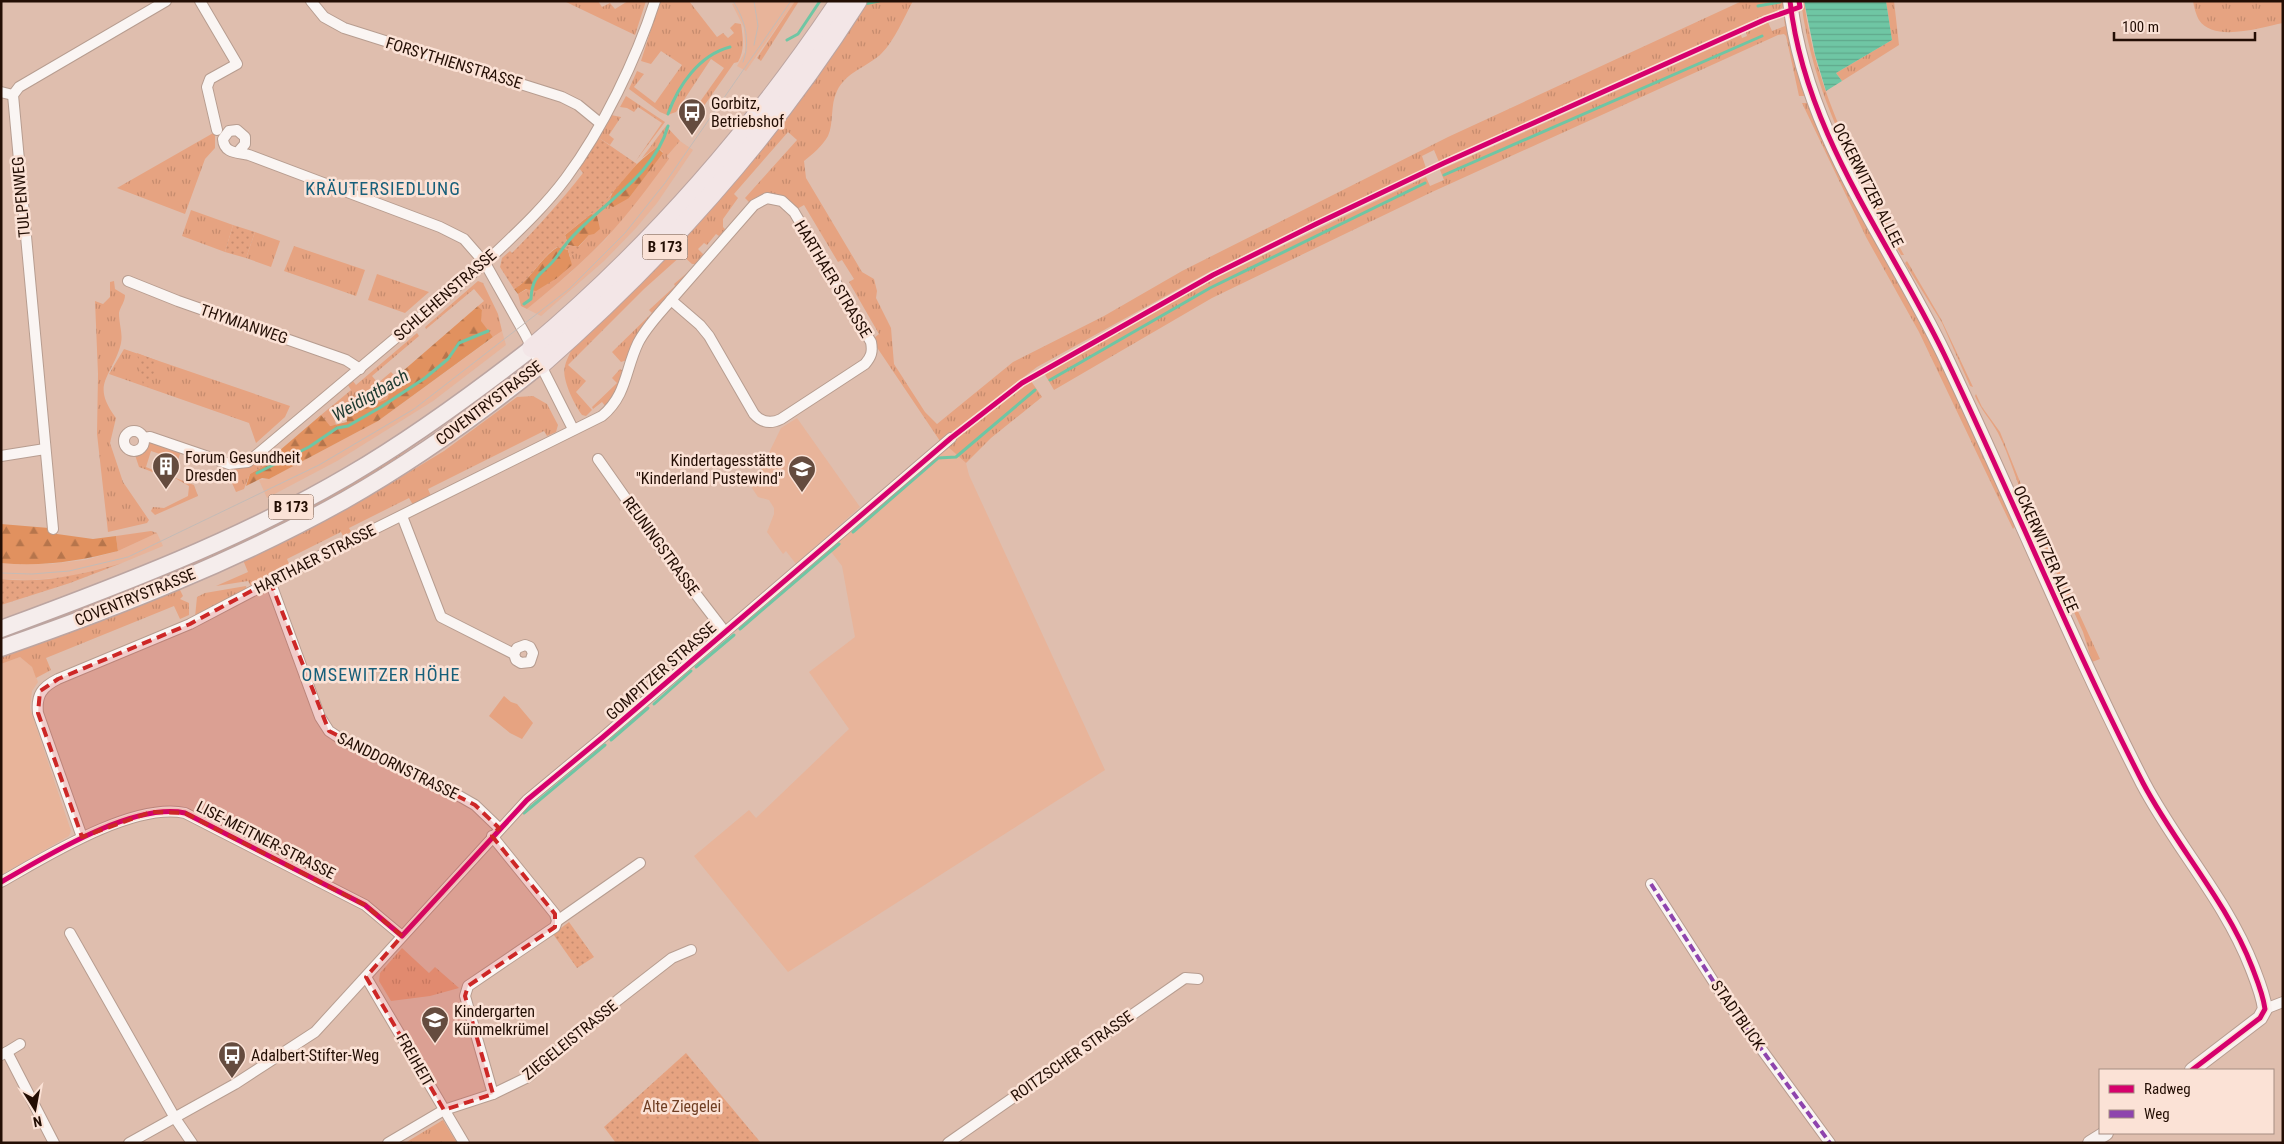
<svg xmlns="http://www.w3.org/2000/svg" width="2284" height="1144" font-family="'Roboto Condensed',sans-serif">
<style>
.built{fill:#e8b49a}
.grass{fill:url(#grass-tufts)}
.forest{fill:url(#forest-firs)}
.park{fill:url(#park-dots)}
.pitch{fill:#e6a381}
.water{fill:url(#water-rules)}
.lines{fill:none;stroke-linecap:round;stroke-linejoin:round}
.stream{stroke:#6fc6a4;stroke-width:3}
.street-casing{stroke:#b79d90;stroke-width:12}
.secondary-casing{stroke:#b79d90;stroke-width:16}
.primary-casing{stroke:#bca5a1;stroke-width:19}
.highway-casing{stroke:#bca5a1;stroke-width:21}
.street{stroke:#faf5f3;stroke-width:10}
.secondary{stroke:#f8f1ef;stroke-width:14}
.primary{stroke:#f5edec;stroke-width:16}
.highway{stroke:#f3e6e7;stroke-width:19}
.tram{stroke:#c4bbb6;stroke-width:1}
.quiet{stroke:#8e44ad;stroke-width:4;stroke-dasharray:8 4;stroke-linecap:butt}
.cycleway-casing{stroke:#fbe2d6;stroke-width:8}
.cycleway{stroke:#d6006c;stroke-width:5}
.marked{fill:#cd2726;fill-opacity:0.2;stroke:#cd2726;stroke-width:4;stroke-dasharray:10 6;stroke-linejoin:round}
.labels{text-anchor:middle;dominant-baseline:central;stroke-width:5;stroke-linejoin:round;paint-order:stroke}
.shield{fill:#fbe2d6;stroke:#644e43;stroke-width:1}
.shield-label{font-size:15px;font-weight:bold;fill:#230e04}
.street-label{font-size:16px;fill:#230e04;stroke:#fbe2d6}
.poi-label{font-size:16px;fill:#230e04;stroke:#fbe2d6;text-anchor:start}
.park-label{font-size:16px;fill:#6f3e23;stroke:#fbe2d6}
.neighbourhood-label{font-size:18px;letter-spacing:1px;fill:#175f7a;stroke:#fbe2d6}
.water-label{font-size:18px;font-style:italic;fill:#1d392f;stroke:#fbe2d6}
</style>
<defs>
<pattern id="grass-tufts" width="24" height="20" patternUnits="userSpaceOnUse" patternTransform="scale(1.25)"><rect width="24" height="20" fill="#e6a381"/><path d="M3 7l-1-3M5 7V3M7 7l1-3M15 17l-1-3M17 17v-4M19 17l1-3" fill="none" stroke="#c58b6e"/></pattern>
<pattern id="forest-firs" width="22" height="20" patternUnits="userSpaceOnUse" patternTransform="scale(1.25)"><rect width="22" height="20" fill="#e1915f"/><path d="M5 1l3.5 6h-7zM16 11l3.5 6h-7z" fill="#b6754c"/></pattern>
<pattern id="park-dots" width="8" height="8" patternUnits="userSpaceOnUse" patternTransform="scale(1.25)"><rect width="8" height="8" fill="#e6a381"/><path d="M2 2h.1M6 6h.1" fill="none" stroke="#c58b6e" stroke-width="1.8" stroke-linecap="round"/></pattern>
<pattern id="water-rules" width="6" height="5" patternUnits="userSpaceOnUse" patternTransform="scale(1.25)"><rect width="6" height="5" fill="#6fc6a4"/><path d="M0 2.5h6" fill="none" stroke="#60a98c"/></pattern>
</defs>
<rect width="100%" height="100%" fill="#dfbeae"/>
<g class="built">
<path d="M738,1H795L746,71L737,66L745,52V44L744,28L732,4Z"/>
<path d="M680,141L693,150L657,203L636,228L604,261L541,316L527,309L570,273L606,239L669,159L667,156Z"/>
<path d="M502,331L506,345L433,401L337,461L267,498L259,480L269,479L378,421Z"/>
<path d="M797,418L860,507L796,564L786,551L783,554L767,532L774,514V508L769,500L758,497L752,488L781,428Z"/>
<path d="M947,446L966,463L969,475L1105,770L788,972L694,856L749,810L756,818L849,729L809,672L855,637L842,566L829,549Z"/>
<path d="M157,533L163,546L122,563L68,577L31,580L1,579V563L50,564L85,560L118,551Z"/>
<path d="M20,657L32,667L38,682L32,691L30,708L71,831L69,836L1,875V664Z"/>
</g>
<g class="grass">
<path d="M564,1H598L602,7L610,3L615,9L628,1H646L635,35Z"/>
<path d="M660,1H689L717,37L723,33L728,38L734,33L730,28L735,23L741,24C743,38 745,50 738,62L734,63L692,123L687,120L724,68L711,59L676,112L667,115L660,112L629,89L637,71L644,74L634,87L655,103L682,65L661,51L651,64L641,61Z"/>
<path d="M795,1H799L761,61L757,58Z"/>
<path d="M864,1H913C903,19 895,40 881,54C867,67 846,72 837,91C830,105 834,123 828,136C822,146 813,154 804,161L806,178L862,272L874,279L877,291L876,298L891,328L894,364L925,412L937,424L1013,362L1104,316L1182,271L1448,137L1742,1L1785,2L1782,8L1773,13L1439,162L1434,150L1422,156L1426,168L1211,271L1037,367L940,441L876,346L874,338L879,334L849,282L854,279L842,260L838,262L804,205L797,209C785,194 765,186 750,203L745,198L797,140L788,132L734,194L738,198L723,219V227L726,230L719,236L716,234L707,245L704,243L698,249L704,255L696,264H692L682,255L644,289L568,365L586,381L576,392L592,410L586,416L582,415C574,404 561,378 565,366C567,357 572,352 573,343Z"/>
<path d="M1801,1H1804C1815,92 1861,176 1904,255H1901C1858,175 1812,94 1801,1Z"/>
<path d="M1886,1H1894L1899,45L1842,81L1836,73L1892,40Z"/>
<path d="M2193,1H2283V23C2262,27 2214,43 2199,20C2196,15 2194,7 2193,1Z"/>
<path d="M1784,19H1787L1806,93L1804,96H1799L1786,36L1784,34L1778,35L1432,192L1212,298L1054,390L1044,373L1216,278L1426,177L1430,186L1444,180L1440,170L1741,35L1742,38L1747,36L1746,32L1768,22L1772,31L1785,26Z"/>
<path d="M626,96L665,122L635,162L662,123L638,107L634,112L627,108L620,107Z"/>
<path d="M1802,103H1808L1925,328L2017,524L2013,529L1919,332L1866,237Z"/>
<path d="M611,115L621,117L609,135L614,139L610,145L599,138Z"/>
<path d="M666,126L680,141L667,156L669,159C649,186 628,215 604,240C580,265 554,287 527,309L521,306L518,294L571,265L570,257L589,235L597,216L591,214L611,195L610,201L629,198L663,152L657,147L642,158Z"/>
<path d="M215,132V148L205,159L185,214L117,188Z"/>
<path d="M191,210L233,225L225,252L182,236Z"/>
<path d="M255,232L280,241L271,267L246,258Z"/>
<path d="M294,246L365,270L356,296L284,271Z"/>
<path d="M1907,261L1941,319L1973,387L1970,386L1942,323L1905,263Z"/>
<path d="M688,272L649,319L627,360L621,362L612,352L652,313L649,310L675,286L674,284Z"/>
<path d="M377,274L429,292L405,313L368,300Z"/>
<path d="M114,281L115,289L125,295C125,302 120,307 119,313C119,326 124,335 120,347C110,379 91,384 116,418L110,443L123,482L149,520L147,523L108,532L97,434L98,374L95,301L103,304L110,297V282Z"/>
<path d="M478,281L483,283L498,314L502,331L493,337L480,321L482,310L478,306L484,301L474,289L426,329L425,327Z"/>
<path d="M417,333L419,336L372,376L378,383L391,372L396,377L387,399L346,415L344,405L332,409L336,425L329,426L321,415L351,390L348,385L353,381L356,385Z"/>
<path d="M124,349L290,406L285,417L256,443L249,423L109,374Z"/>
<path d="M620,369L623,371L617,393L606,407L602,402L593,409L592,407L617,383L612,378Z"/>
<path d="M504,377L506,380L362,483L281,527L140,590L30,630L58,615L176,568Z"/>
<path d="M1031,381L1042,397L991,438L966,463L947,446Z"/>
<path d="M1976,394L1982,407L2000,432L2033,514H2030C2018,487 2011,459 1998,433C1991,420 1981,410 1975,396Z"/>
<path d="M533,396L547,404L558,425L556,432L547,436L544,431L428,489L431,496L413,505L409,498L349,528L351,532L343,536L341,532L287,559L290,566L251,586L248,581L216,586L248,572L243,560L179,588L183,596L180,599L189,603V615L180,619L174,606L46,658L51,670L36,678L32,667L20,657L1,664V655L396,480L444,451L517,397Z"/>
<path d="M151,442L181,451L178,460L151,451L146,467L158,472V474L139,467L135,455L143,451Z"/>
<path d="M266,455L271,462L250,474L244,489L236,492L232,483L231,468L251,465Z"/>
<path d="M173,477L194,485L198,496L155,515L151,511L153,507L164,508L188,496L189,486Z"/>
<path d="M2036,520L2100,659L2092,662L2083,632L2034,523Z"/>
<path d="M151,531L157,533L118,551L116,536Z"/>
<path d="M246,586L247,589L195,617L197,597L205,593Z"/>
<path d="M402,948L429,973L435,967L459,988L430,996L391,1001L379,981L380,973Z"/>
<path d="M443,1120L457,1143H405Z"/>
</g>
<g class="forest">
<path d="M657,147L663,153L629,198L613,207L609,205C610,201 610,197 612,194C620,178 643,158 657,147Z"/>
<path d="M591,214L597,216L600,229L594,234L589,235L578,247L568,245L565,235Z"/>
<path d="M558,247L568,250L572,265L557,278L536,291L526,289L518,294L514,289C531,280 540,258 558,247Z"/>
<path d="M478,306L482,310L481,321L493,337L378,421L269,479L262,478L246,486L250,474L271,462L279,451L321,415L330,426L347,422L346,415L387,399L396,377Z"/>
<path d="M1,524L49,528L57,534L93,539L116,536L118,551C79,561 42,567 1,563Z"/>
</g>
<g class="park">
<path d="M599,138L637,164L602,205L565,235L568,245L578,247L582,245L570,257L568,250L557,247C540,258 531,280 514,289L500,267L502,258L510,251L512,253C538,227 561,201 583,173L579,168Z"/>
<path d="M233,225L255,232L246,258L225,252Z"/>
<path d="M137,353L158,361L149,387L143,385Z"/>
<path d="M122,563L70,583L1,605V579C43,584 83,574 122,563Z"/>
<path d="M569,922L594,957L577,968L553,934Z"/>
<path d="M686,1053L761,1143H616L604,1127Z"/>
</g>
<path class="pitch" d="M504,696L511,702L517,704L533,723L522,739L510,733L489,716Z"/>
<path class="water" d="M1804,1H1886L1892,40L1836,73L1842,81L1826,91L1815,55Z"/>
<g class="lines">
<g class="stream">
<path d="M864,4L879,1"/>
<path d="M1758,6L1780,2"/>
<path d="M787,40L798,34L820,1"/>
<path d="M668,114C678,86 699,55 730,47"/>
<path d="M1444,175L1762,36"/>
<path d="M524,304L531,299C532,272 545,274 558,255C588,209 652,183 668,126"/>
<path d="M1050,380L1210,288L1425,183"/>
<path d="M257,473L309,447L337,428L348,426L381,407L425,378L448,359L459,343L488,331"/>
<path d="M853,532L938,458L956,457L1035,390"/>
<path d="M740,629L839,544"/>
<path d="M696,667L734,635"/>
<path d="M654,704L691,671"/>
<path d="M611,740L648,708"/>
<path d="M524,813L605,745"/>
</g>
<g class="street-casing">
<g id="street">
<path d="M200,1L237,64L210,79L207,87L217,130"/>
<path d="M311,1L324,17L344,28L562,97L578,105L600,123"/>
<path d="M1,92L13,95"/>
<path d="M238,152L245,144V137L237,130L229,131L223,139C224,154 238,152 249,155L440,227L464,239L485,263L525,334L573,429"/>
<path d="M767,198L782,201L794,212L871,342C873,352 871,357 865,364L781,419C771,424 762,423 754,414L709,336L700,325L671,300L754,205Z"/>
<path d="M128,281L178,301L346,360L360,369"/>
<circle cx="134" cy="441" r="10"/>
<path d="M144,438L150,437L229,464L248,462L485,263C513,236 543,209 566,178C603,128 636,60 655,1"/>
<path d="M1,456L45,449"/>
<path d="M598,459L662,550L725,632"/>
<path d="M402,516L441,617L514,654L516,660L521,663L530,662L533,653L530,647L525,645L517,648L514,654"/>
<path d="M53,529L13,95L19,87L166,1"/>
<path d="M270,581L320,717L329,731L344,741L461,797L475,805L499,828"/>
<path d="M492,836L555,914L557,921L555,927L468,986L465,996L493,1094"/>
<path d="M82,837L38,713C36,695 42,687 58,679L190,624L320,556L602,416C627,395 625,370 638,343C646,327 659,314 671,300"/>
<path d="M1,882C47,856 133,802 185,813L365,905L402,936"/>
<path d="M1651,884L1724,998L1830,1143"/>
<path d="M557,921L640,863"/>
<path d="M70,933L175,1118L192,1143"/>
<path d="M366,977L464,1143"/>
<path d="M2265,1009L2283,1002"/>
<path d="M7,1052L20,1044"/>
<path d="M1,1055L7,1052L54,1143"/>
<path d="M129,1143L235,1084L315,1032L527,800L603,737L951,438"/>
<path d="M388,1143L444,1110L493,1094L528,1077L618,1000L672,958L691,950"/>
<path d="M948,1143L1185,978L1198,979"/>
</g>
</g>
<g class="secondary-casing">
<g id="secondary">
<path d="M1790,1C1805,134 1888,238 1944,354C2012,496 2071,643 2143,783C2176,846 2226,900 2252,967C2257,980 2263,994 2265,1009L2260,1018L2192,1070"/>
<path d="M2090,1143L2106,1133"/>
</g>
</g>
<g class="primary-casing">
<g id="primary">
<path d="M1,629C120,585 239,540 348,476C413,438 473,394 532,348"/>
<path d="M1,648C119,607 236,561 345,500C414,461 478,415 540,365"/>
</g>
</g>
<g class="highway-casing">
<g id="highway">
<path d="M532,348C652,247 753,131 840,1"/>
<path d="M540,365C662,258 770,138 857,1"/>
</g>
</g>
<use href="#street" class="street"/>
<use href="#secondary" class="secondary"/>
<use href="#primary" class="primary"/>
<use href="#highway" class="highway"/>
<g class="tram">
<path d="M733,1C745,20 751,41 743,62"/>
<path d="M754,1L758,26L754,45"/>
<path d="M1,573L32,574L69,571L128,557L319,465L414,409L569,289L625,233L665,183L791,1"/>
</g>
<path class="quiet" d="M1651,884L1724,998L1830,1143"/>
<g class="cycleway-casing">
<g id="cycleway">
<path d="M1790,1C1805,134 1888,238 1944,354C2012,496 2071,643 2143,783C2176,846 2226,900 2252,967C2257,980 2263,994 2265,1009L2260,1018L2192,1070"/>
<path d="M1,882C47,856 133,802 185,813L365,905L402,936L527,800L603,737L951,438L1022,383L1213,275L1316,224L1444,163L1766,19L1800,7L1799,1"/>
</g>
</g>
<use href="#cycleway" class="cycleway"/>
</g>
<path class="marked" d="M270,581L329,731L475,805L499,828L492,836L555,914V927L468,986L465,996L493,1094L444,1110L366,977L402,936L365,905L185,813L151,812L82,837L38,713L40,691L58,679L190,624Z"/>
<defs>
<g id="bus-pin" transform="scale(1.4375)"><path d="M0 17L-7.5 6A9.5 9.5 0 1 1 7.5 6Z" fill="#654c3f" stroke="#fbe2d6"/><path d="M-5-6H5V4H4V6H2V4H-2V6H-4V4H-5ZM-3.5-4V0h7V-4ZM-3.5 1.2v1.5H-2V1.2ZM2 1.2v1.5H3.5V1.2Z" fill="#fff"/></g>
<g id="building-pin" transform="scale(1.4375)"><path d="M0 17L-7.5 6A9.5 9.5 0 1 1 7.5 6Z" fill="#654c3f" stroke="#fbe2d6"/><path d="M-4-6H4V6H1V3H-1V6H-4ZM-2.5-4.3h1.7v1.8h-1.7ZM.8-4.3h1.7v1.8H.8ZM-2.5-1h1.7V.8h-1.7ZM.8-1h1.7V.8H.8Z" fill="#fff"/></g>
<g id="school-pin" transform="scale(1.4375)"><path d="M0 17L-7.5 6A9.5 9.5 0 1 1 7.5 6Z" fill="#654c3f" stroke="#fbe2d6"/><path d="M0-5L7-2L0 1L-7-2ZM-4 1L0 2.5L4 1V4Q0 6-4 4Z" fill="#fff"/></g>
</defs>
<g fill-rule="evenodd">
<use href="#bus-pin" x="692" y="112"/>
<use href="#building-pin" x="166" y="466"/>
<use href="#school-pin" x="802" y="469"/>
<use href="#school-pin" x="435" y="1020"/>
<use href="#bus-pin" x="232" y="1055"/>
</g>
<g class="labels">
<g class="shield">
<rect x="642.5" y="234.5" width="45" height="25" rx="4"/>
<rect x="268.5" y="494.5" width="45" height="25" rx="4"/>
</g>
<g class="shield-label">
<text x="665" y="247">B 173</text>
<text x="291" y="507">B 173</text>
</g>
<g class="street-label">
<text transform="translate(454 63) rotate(17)">FORSYTHIENSTRASSE</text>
<text transform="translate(1868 185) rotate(63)">OCKERWITZER ALLEE</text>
<text transform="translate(21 197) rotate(-95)">TULPENWEG</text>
<text transform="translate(833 279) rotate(59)">HARTHAER STRASSE</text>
<text transform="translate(445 295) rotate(-41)">SCHLEHENSTRASSE</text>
<text transform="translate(244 324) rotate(19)">THYMIANWEG</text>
<text transform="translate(489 403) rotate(-37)">COVENTRYSTRASSE</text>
<text transform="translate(661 546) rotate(54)">REUNINGSTRASSE</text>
<text transform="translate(2046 549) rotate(66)">OCKERWITZER ALLEE</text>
<text transform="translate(315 559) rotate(-27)">HARTHAER STRASSE</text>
<text transform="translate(135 597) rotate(-22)">COVENTRYSTRASSE</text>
<text transform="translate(661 671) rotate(-41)">GOMPITZER STRASSE</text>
<text transform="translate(398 766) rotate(26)">SANDDORNSTRASSE</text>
<text transform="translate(266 840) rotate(27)">LISE-MEITNER-STRASSE</text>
<text transform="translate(1738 1015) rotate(55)">STADTBLICK</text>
<text transform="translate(570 1040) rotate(-39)">ZIEGELEISTRASSE</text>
<text transform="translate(1072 1056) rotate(-35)">ROITZSCHER STRASSE</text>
<text transform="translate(415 1060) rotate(60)">FREIHEIT</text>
</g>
<g class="poi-label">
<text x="711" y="103">Gorbitz,<tspan x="711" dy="18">Betriebshof</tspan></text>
<text x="185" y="457">Forum Gesundheit<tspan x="185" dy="18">Dresden</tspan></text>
<text x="783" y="460" text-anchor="end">Kindertagesstätte<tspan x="783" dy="18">"Kinderland Pustewind"</tspan></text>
<text x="454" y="1011">Kindergarten<tspan x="454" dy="18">Kümmelkrümel</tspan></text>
<text x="251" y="1055">Adalbert-Stifter-Weg</text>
</g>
<g class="park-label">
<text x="682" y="1106">Alte Ziegelei</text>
</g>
<g class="neighbourhood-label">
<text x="383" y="188">KRÄUTERSIEDLUNG</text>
<text x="381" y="674">OMSEWITZER HÖHE</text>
</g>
<g class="water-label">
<text transform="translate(370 395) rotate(-30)">Weidigtbach</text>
</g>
</g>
<rect width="2284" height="1144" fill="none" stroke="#230e04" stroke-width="5"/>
<rect x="2099" y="1069" width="175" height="65" fill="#fbe2d6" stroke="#a58d82"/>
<rect x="2109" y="1085" width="25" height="8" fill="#d6006c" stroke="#a58d82"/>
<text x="2144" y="1094" font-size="15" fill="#230e04">Radweg</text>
<rect x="2109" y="1110" width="25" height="8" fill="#8e44ad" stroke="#a58d82"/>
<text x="2144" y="1119" font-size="15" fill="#230e04">Weg</text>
<g transform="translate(35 1109) rotate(169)" stroke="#fbe2d6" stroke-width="4" paint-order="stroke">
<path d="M0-4L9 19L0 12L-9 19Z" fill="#230e04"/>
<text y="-8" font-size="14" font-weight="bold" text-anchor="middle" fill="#230e04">N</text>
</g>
<path d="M2114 32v8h141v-8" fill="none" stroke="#230e04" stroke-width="2.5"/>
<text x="2122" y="32" font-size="15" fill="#230e04" stroke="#fbe2d6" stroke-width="4" paint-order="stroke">100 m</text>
</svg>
